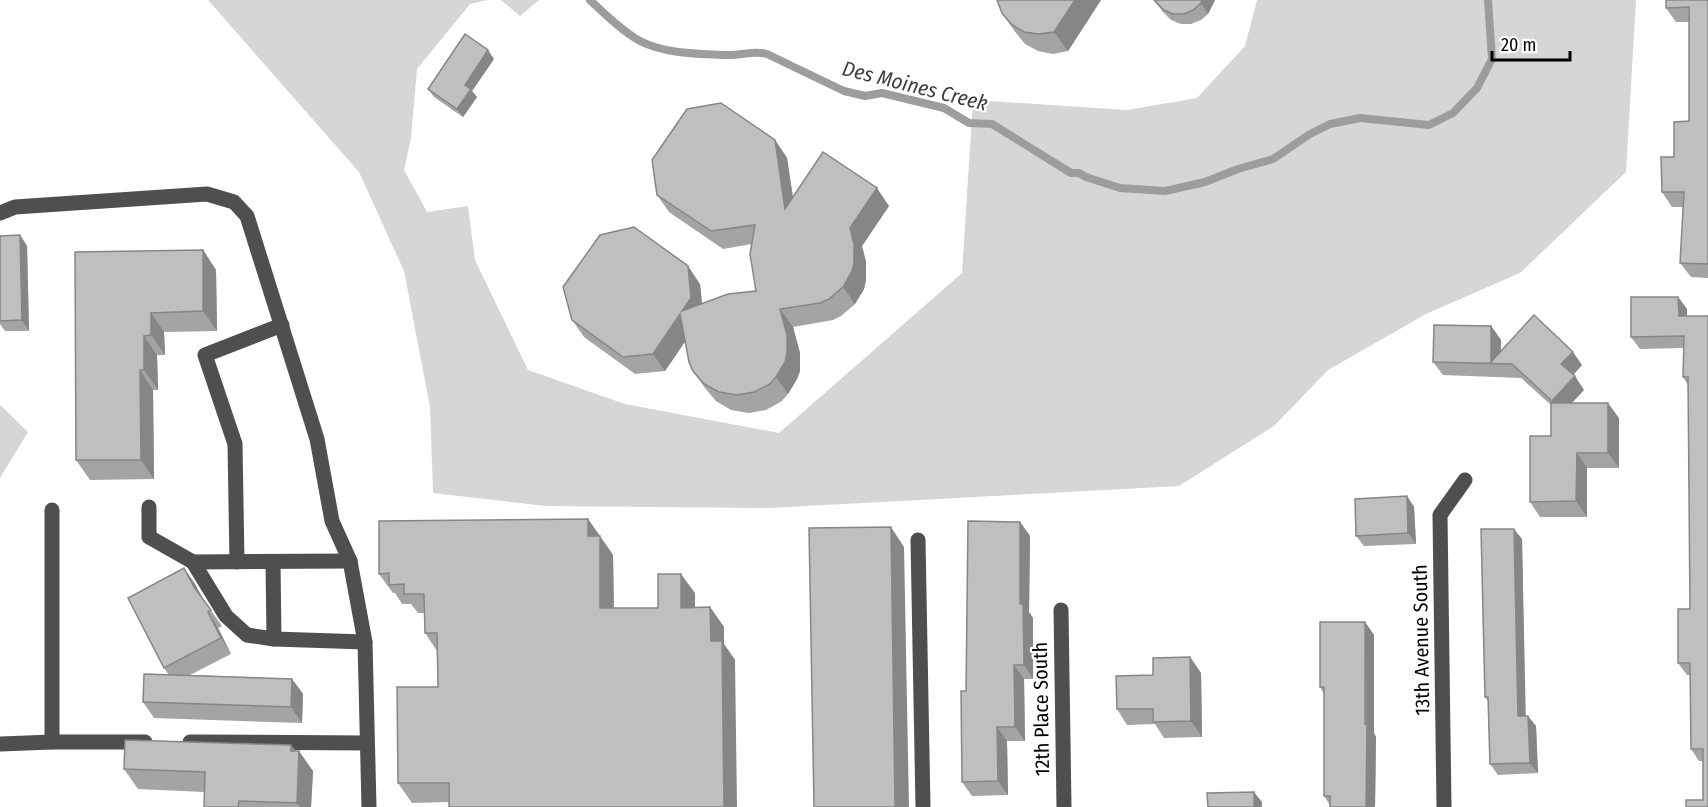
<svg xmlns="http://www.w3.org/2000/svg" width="1708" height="807" font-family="'Fira Sans Condensed',sans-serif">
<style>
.green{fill:#d6d6d6}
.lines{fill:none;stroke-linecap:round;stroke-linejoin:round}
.stream{stroke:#9d9d9d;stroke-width:8}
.minor{stroke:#4f4f4f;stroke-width:15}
.wall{fill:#a4a4a4}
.shaded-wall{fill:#868686}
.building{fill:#bfbfbf;stroke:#868686;stroke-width:1.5}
.labels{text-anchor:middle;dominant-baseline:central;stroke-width:4.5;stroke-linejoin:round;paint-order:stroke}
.street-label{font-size:20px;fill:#000;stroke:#fff}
.water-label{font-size:21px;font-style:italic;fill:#3e3e3e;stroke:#fff}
</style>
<rect width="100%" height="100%" fill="#fff"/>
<g class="green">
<path d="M208,0H488L470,4L417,69L411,138L404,170L427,212L468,206L475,260L528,370L625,404L779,433L962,273L973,100L1127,110L1197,98L1245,46L1257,0H1636L1626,172L1520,273L1426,314L1328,370L1274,426L1179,486L769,508L546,506L433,493L430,407L404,271L359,172Z"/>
<path d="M501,0H539L520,16Z"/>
<path d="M0,405L28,432L0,478Z"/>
</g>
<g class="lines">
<path class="stream" d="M590,0C605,14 622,31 640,41C665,54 699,54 726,55C741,56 753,50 767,54L844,91L865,96L882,93L944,108L969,123L992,124L1071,173H1079L1086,177L1120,188L1165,191L1205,182L1238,169L1273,159L1310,134L1330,124L1360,118L1429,125L1453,113L1477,88L1492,59L1488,0"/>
<g class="minor">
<path d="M0,213L15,207L207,194L234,202L247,216L317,439L332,521L350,561L365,642L369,807"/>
<path d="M149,507V537L193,562L350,561"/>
<path d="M52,510V742H145"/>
<path d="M918,540L923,807"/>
<path d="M193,562L226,616L247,635L274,639"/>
<path d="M237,562L235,444L205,355L282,325"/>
<path d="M273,562L274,639L365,642"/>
<path d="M1061,610L1064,807"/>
<path d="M190,742L367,743"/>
<path d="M0,744L52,742"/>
<path d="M1444,807L1440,515L1465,480"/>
</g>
</g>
<g class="wall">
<path d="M1101,0L1068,51L1053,54L1038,51L1025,44L1016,33L1002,13Z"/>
<path d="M1154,0H1215L1208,14L1201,20L1191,24H1181L1171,20L1163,12Z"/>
<path d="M1708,0V278L1691,277L1680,263L1683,207H1672L1662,192L1674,157L1689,121V22H1676L1666,8Z"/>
<path d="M494,59L472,91L477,97L463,117L434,97L428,89Z"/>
<path d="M775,140L787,158L793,197L889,206L862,246L866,262V280L864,289L855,304L841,316L833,320L793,327L800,353V371L797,379L788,394L782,401L766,410L749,413L731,410L716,401L705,388L693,371L685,342L665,371L635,374L584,337L572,320L700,284L702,303L756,291L752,244L723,249L669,212L657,195Z"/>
<path d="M20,235L27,246L29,331H5L0,324V236Z"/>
<path d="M203,250L216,270L217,331L164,332L165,355H157L158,390H153L154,479L90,480L76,460L75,252Z"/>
<path d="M1678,297L1687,309V316H1708L1703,800V761H1699L1691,749L1690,675H1687L1678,663L1690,609L1688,385L1683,377L1684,348L1640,349L1631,337Z"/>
<path d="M1491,326L1501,340V351L1582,365L1573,375L1584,390L1572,403L1619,418V468H1587V517H1540L1530,502L1551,436V405L1521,378L1443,375L1433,362Z"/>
<path d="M1407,496L1414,507L1416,544L1364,546L1356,536Z"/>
<path d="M588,519L613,555L614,608H658L695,593V607H710L724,627V644L735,660L449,802L412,803L398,783L438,687L437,651L425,633L424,613H418L411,604H402L395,593H393L379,574Z"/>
<path d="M1020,522L1030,536L1029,612L1033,618V679H1024L1025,741H1007L1008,795L972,796L962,782L966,691Z"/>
<path d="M1522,539L1525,716L1536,726L1538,773L1498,775L1490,764L1488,701L1485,697Z"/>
<path d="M184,568L195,584L203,599L222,626L218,628L231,654L190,675L292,679L303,694L302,723L154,718L143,702L169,675L164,668Z"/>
<path d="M1365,622L1374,635V733L1376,737L1375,807H1330V805L1324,796V694L1320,687Z"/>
<path d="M1190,657L1201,673L1202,737L1164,738L1155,724L1127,725L1117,709L1153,675Z"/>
<path d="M291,745L313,771L311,807H204V792L138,789L124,769Z"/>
</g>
<g class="shaded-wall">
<path d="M1075,0H1101L1068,51L1054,32Z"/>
<path d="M1202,0H1215L1208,14L1201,3Z"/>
<path d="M488,50L494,59L472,91L477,97L463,117L457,109L465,85Z"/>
<path d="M775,140L787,158L797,226L785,209Z"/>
<path d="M877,188L889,206L862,246L866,262V280L864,289L855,304L843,287L850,228Z"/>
<path d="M20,235L27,246L29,331L22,320Z"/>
<path d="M203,250L216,270L217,331L203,311Z"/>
<path d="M688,266L700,284L703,315L682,311Z"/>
<path d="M1678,297L1687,309V328L1679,316Z"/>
<path d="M780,309L793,327L800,353V371L797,379L788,394L776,377Z"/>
<path d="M151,313L164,332L165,355L151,335Z"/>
<path d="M680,314L692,331L665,371L653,354Z"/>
<path d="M1491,326L1501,340L1500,364L1491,362Z"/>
<path d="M144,336L157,355L158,390L144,370Z"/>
<path d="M1573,352L1582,365L1571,377L1561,364Z"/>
<path d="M140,370L153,390L154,479L141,460Z"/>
<path d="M1575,376L1584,390L1561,414L1552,401Z"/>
<path d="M1608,403L1619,418V468L1608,453Z"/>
<path d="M1577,453L1587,468V517L1576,501Z"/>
<path d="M1407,496L1414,507L1416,544L1408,533Z"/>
<path d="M588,519L613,555L614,628L600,608L588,536Z"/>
<path d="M1020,522L1030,536L1029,612L1033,618V679L1024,665L1020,604Z"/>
<path d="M891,527L904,547L909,807H895Z"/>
<path d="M1514,529L1522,539L1526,727L1518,716Z"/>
<path d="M184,568L195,584L205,603L194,587Z"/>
<path d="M681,574L695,593V627L681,608Z"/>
<path d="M710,607L724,627V644L735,660L737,807H724L711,641Z"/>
<path d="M208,612L218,628L231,654L221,638Z"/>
<path d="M1365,622L1374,635V733L1376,737L1375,807H1366Z"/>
<path d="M1190,657L1201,673L1202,737L1191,721Z"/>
<path d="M1014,665L1024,679L1025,741L1015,727Z"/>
<path d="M292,679L303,694L302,723L291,707Z"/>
<path d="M1528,716L1536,726L1538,773L1530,763Z"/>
<path d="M997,727L1007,741L1008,795L998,781Z"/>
<path d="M291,745L299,756V751L313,771L311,807H300L297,803L291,751Z"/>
<path d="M1254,792L1262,802V807H1254Z"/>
</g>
<g class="building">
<path d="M997,0H1075L1054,32L1039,34L1024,32L1011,24L1002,13Z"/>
<path d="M1154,0H1202L1201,3L1193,10L1184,14H1173L1164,10Z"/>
<path d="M1666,0H1708V264L1680,263L1684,192H1662L1661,157H1674V122L1689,121V7L1666,8Z"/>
<path d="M465,34L488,50L465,85L471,89L457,109L428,89Z"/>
<path d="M721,103L775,140L785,209L823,152L877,188L850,228L854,244V263L852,271L843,287L829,299L820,303L780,309L787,335V353L785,362L776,377L770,384L754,392L737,395L719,392L704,384L693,371L689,362L680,314L653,354L623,357L572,320L563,287L600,235L634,227L688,266L691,298L682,311L728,294L756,291L750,254L755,225L711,231L657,195L652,160L687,109Z"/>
<path d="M20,235L22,320L0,321V236Z"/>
<path d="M203,250V311L151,313V335L144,336V370H140L141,460H76L75,252Z"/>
<path d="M1631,297H1678L1679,316H1708V807H1686V800H1703V749H1691L1690,663H1678V609H1690L1688,377H1683L1684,336L1631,337Z"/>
<path d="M1534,315L1573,352L1561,364L1575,376L1552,401L1512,364L1433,362L1434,325L1491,326V362Z"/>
<path d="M1551,403H1608V453H1577L1576,501L1530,502V436H1551Z"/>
<path d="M1407,496L1408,533L1356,536L1355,499Z"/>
<path d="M588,519V536H600V608H658V574H681V608L710,607L711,641H722L724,807H449V783H398L397,687H438L437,633H425L424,594H404V584L389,585V573L379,574V521Z"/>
<path d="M968,521L1020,522V604H1023L1024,665H1014L1015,727H997L998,781L962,782L961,691H966Z"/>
<path d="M891,527L895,807H814L809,528Z"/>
<path d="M1481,529H1514L1518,716H1528L1530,763L1490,764L1488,697H1485Z"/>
<path d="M184,568L194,587L211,610L208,612L221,638L164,668L128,598Z"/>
<path d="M1320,622H1365V724H1367L1366,807H1330V796H1324V687H1320Z"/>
<path d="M1190,657L1191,721L1153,722V709H1117L1116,676L1153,675V658Z"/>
<path d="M144,674L292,679L291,707L143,702Z"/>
<path d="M125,740L291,745V751H299L297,803L239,801L238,807H204L205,772L124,769Z"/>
<path d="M1254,792V807H1208L1207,793Z"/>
</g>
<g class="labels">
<g class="street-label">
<text transform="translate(1421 640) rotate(-91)">13th Avenue South</text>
<text transform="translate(1041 709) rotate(-91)">12th Place South</text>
</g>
<g class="water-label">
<text transform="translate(915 86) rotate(14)">Des Moines Creek</text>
</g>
</g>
<path d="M1492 51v9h78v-9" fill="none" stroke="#000000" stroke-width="3"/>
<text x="1501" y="51" font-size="18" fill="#000000" stroke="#ffffff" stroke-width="4.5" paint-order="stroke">20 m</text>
</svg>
